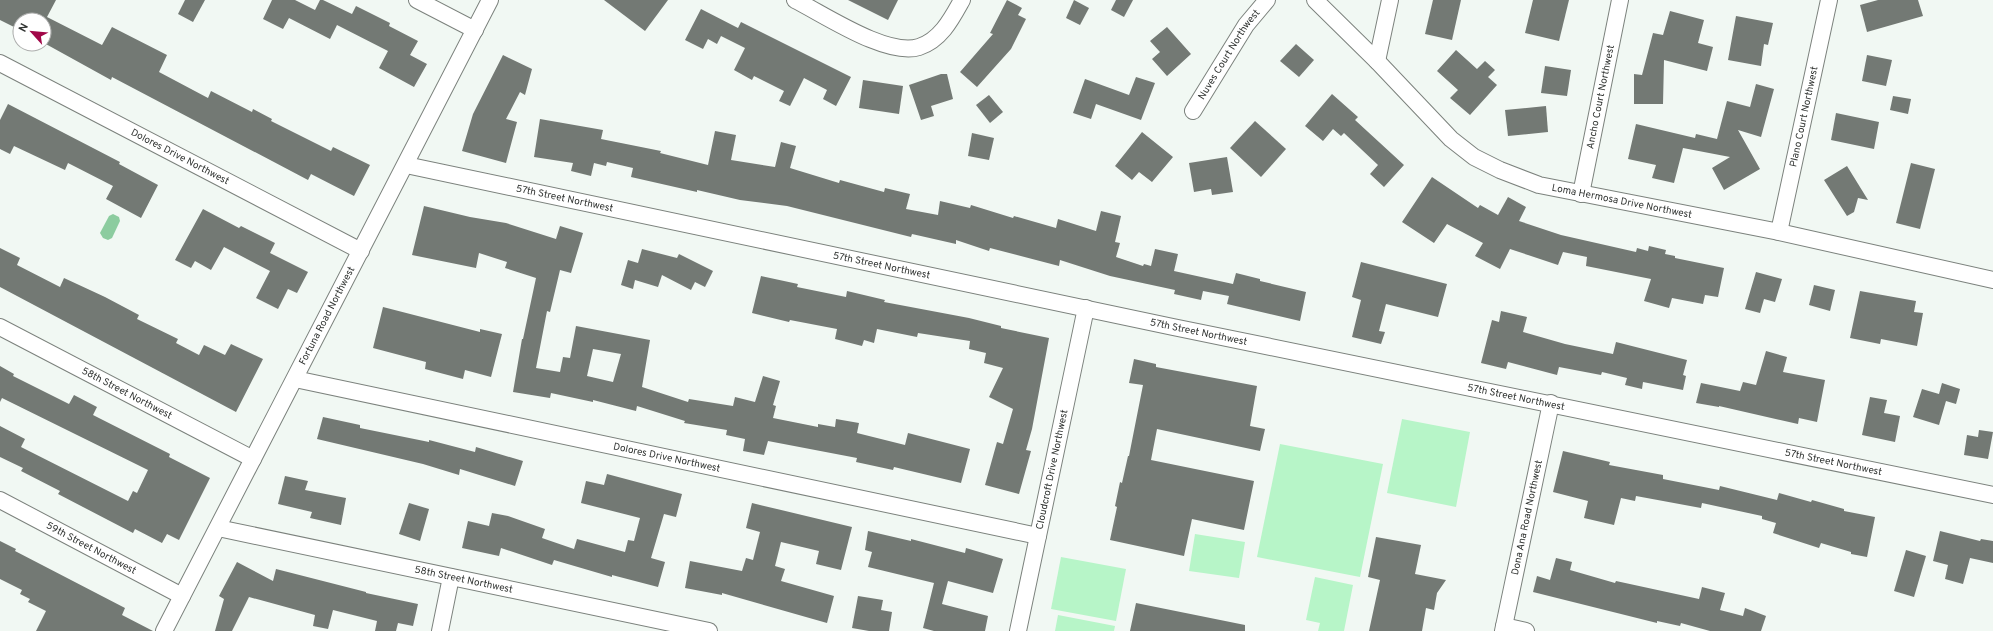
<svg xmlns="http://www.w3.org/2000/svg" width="1993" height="631" font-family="Overpass,sans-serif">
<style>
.green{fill:#b7f5c8}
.water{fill:#8ccc9f}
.building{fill:#737974;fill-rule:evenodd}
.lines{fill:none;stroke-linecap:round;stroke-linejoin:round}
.minor-casing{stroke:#7c827d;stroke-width:18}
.minor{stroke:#fff;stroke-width:16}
.labels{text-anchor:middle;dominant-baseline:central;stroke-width:4;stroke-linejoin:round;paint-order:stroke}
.street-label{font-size:10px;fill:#313432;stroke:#fff}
</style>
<rect width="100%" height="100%" fill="#f1f8f3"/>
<g class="green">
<path d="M1402,419L1470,432L1456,507L1387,493Z"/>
<path d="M1280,444L1383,464L1360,577L1257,557Z"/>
<path d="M1195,534L1245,542L1239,578L1189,571Z"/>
<path d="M1061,557L1126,569L1116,621L1051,609Z"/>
<path d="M1315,577L1353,585L1344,631H1318L1320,623L1306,620Z"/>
<path d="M1058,615L1115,626L1114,631H1055Z"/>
</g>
<path class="water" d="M113,214L119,217L120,221L112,238L108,240L103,238L100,233L109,216Z"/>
<g class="building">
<path d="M0,0H56L47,17L102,45L112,27L167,55L159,72L208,98L211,91L252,112L253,109L272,119L271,121L331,151L333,147L370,165L354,196L311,174L308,180L112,77L111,80L44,43V20H20V30L0,20Z"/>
<path d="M185,0H205L193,22L178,14Z"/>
<path d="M272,0H295L315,10L320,0H323L352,14L356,6L390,23L389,26L418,41L410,55L427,64L414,87L379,68L388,51L337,25L330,39L289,18L283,29L263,19Z"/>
<path d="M604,0H668L645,31Z"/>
<path d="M848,0H898L888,20Z"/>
<path d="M1007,0L1022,8L1018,15L1026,19L1011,49L977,87L960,72L993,34L990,33Z"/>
<path d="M1074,0L1089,8L1080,25L1066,18Z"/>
<path d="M1116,0H1133L1124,17L1111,10Z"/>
<path d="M1433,0H1461L1452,40L1425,34Z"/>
<path d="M1533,0H1569L1559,41L1525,33Z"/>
<path d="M1878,0H1918L1923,16L1867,32L1860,5Z"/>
<path d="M701,9L738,28L741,22L851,77L836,106L823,99L827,90L804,78L790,106L779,101L784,91L754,76L752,80L734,70L745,48L721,36L717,44L708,39L703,49L685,40Z"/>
<path d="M1670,11L1704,20L1698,43L1713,47L1707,71L1664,60L1663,104H1634V74L1642,75L1653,33L1663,35Z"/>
<path d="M1736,16L1773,23L1768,45L1764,44L1761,66L1728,60Z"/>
<path d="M1167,27L1191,54L1167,76L1152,59L1160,52L1150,41Z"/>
<path d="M1296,44L1314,60L1299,77L1280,61Z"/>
<path d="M1456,50L1477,69L1485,61L1495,70L1488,77L1497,85L1470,115L1450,98L1458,90L1437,71Z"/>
<path d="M503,55L532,69L525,95L520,92L506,119L517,122L506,163L462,151L473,114Z"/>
<path d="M1867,55L1892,60L1886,86L1862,81Z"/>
<path d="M1545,66L1571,70L1567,96L1541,93Z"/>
<path d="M941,74H947L953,99L931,106L934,116L921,120L909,85Z"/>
<path d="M1136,77L1155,83L1141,120L1096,104L1091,119L1073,113L1085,79L1129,95Z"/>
<path d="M863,80L903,86L899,114L859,108Z"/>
<path d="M1756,84L1774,89L1761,137L1738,130L1760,169L1724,190L1712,168L1730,157L1683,148L1674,183L1652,178L1656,165L1628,159L1636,124L1695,138L1696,134L1717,139L1727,101L1750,107Z"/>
<path d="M1332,94L1358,117L1355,120L1404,165L1384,187L1370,174L1378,165L1344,133L1341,136L1333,129L1323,141L1305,126Z"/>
<path d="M989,95L1003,112L990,123L976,105Z"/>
<path d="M1893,96L1911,99L1908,114L1890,110Z"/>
<path d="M8,104L120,162L119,164L158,185L141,218L106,199L113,186L68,163L65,170L14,146L10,154L0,149V120Z"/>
<path d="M1546,106L1548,132L1508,136L1505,110Z"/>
<path d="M1836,113L1879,122L1874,149L1831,140Z"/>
<path d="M540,119L603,130L601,139L661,151L660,153L708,165L715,131L736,135L731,160L775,167L781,142L796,146L790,168L839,183L840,180L884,192L885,188L910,194L906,209L938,215L940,201L970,208L971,205L1013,218L1014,216L1056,228L1058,219L1096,231L1101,211L1121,216L1115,242L1120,243L1116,257L1143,266L1144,264L1151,266L1155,249L1178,254L1174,271L1233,284L1236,273L1260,279V281L1306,292L1300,321L1227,304L1229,296L1203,291L1201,300L1174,294L1175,290L1110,276L1060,260L1059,266L990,248L989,251L956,240V244L912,234L911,237L787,206L740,200L697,190V192L631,177L633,168L607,162L606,166L594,163L591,176L571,171L573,163L534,157Z"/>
<path d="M1255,121L1286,149L1261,177L1230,148Z"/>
<path d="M1142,132L1173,157L1152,182L1139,172L1132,180L1115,166Z"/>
<path d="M972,133L994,138L989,160L968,156Z"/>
<path d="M1227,157L1233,192L1212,195L1211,189L1194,192L1189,163Z"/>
<path d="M1911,163L1935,169L1920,229L1896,223Z"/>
<path d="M1847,166L1868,200L1858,198L1854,212L1847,216L1824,180Z"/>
<path d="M1432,177L1478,208L1480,205L1498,215L1508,197L1526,207L1519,221L1561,235L1636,252L1637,248L1648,251L1649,246L1666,250L1665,254L1675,256V258L1724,268L1718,297L1705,295L1703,304L1672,298L1669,308L1644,301L1651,279L1586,266L1587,257L1563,252L1558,265L1510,249L1500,269L1475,256L1483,243L1447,224L1434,243L1402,222Z"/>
<path d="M424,206L470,217L506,223L556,239L560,226L583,233L571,273L560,270L550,312L547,311L536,368L560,372L563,357L570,358L576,326L650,340L642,387L688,402L689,399L733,406L735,397L755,402L763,376L780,381L773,405L776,406L773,418L818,427V424L835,427L836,419L859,423L857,433L905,445L908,433L970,449L961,483L894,467L893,470L856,462L857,458L768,441L764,455L743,451L745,439L726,435L727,430L684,423L685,421L637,406L636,411L593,400V402L551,393L550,398L513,392L522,339H523L536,278L505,268L507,262L479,253L476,268L412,255ZM593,349L621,354L613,382L587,376Z"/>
<path d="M203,209L239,228L241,226L275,243L270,253L308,272L297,293L288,289L278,309L256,298L270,271L224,247L211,270L195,261L191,268L175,260Z"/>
<path d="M0,248L20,258L17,265L60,287L64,278L105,297L139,315L137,319L178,339L176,343L199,355L204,345L225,355L231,344L263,359L236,412L0,287Z"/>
<path d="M642,249L677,258L679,254L713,271L705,287L695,282L691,290L662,275L658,287L635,280L633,289L621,285L628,260L638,263Z"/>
<path d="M1361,262L1447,284L1438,317L1386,304L1379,331L1385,332L1381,344L1352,337L1361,300L1352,297Z"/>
<path d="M1756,272L1782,279L1775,302L1764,299L1760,313L1745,309Z"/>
<path d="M761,276L798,284L797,287L846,297L847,291L885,300L884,302L969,318L1001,326V328L1049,338L1032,429L1026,450L1031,451L1019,494L985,485L997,442L1003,444L1013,409L989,397L1003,368L984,363L986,353L969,349L970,341L918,333L917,337L877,329L874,343L864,340L862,346L835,339L837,329L790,320L789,322L752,313Z"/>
<path d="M1814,285L1835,290L1830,311L1809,305Z"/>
<path d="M1860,291L1916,301L1914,312L1923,313L1917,346L1881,339L1880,344L1850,338Z"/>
<path d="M383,307L480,332V329L502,334L491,377L465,370L463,379L425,369L426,362L373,348Z"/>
<path d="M1501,311L1527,317L1523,332L1565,344L1613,354L1616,342L1687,360L1683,375L1686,376L1683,390L1643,382L1642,389L1625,385L1627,378L1602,372L1601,375L1559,367L1557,375L1508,362L1506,369L1481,363L1492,320L1499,322Z"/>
<path d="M1766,351L1787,357L1783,372L1825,380L1817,422L1799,418L1798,424L1719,406V407L1696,403L1701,383L1740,391L1743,382L1756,385Z"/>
<path d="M1134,359L1156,364V367L1257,386L1250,426L1265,429L1260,451L1157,429L1151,460L1254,481L1244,530L1192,519L1184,556L1110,540L1117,507L1115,506L1120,482L1122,483L1128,456H1129L1143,385L1129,383Z"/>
<path d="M0,366L14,374L13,376L69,404L74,395L97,407L93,415L170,454L169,457L210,478L179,540L167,534L162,543L135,529L133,533L58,494L60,491L21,471L23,468L0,457V426L25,439L21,447L128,501L133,491L137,493L148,470L2,398L0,402Z"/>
<path d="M1942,383L1960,389L1956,404L1946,401L1939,425L1913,417L1922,389L1939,394Z"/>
<path d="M1870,397L1887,400L1884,413L1900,416L1895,442L1862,435Z"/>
<path d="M323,417L360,425V428L429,442V440L475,452L476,447L523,461L515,486L460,469L459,475L423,464L317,439Z"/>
<path d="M1979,430L1993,432L1988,459L1964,455L1967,435L1978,437Z"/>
<path d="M1563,451L1610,462L1609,465L1663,475V479L1719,490L1720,486L1777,500L1779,493L1811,502L1812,500L1844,509V511L1875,517L1867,557L1851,554V552L1821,543L1819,548L1773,533L1776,523L1762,519V516L1702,503L1701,508L1636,496L1635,501L1621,498L1614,525L1584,518L1588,501L1553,492Z"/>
<path d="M607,474L682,494L676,517L664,514L651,558L665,562L658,587L612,575V577L554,560L552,565L501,548L499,556L462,548L468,521L489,526L492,513L508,516L545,529L542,538L574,549L577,539L625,552L628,540L634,541L640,518L581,503L586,481L604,485Z"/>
<path d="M285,476L308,481L305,490L346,498L341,525L310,518L312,512L278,504Z"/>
<path d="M409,503L429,509L420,541L399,534Z"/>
<path d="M752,503L852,527L841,570L816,564L819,551L781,542L775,566L785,569L781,581L834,596L827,623L722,593V595L685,588L690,561L742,571L746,558L753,560L760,532L746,528Z"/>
<path d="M868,531L911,541V539L965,553L966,548L1003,559L993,593L948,581L942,604L988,616L985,631H934L923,628L934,583L868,567L872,552L865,550Z"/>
<path d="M1940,531L1980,541L1981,539L1993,541V563L1970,558L1963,584L1945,579L1948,565L1933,561Z"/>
<path d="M1376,537L1421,545L1415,574L1446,580L1437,593L1434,610L1426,608L1422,631H1369L1380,580L1368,577Z"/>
<path d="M0,541L16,549L15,551L125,608L122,615L153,631H36L46,611L28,602L30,599L20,594L22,590L0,579Z"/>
<path d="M1906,550L1926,556L1914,597L1894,591Z"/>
<path d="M1556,558L1572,562L1570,570L1615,583L1616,581L1699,599L1702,587L1725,593L1720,610L1743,616L1745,608L1766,616L1761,631H1710L1681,623L1680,626L1657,621V623L1533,592L1537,576L1550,580Z"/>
<path d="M237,562L273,581L276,569L366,592V593L418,604L413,626L398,623L396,631H375L377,621L333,610L328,629L313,626L315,615L249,597L232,631H215L224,599L219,596Z"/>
<path d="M858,596L883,600L881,610L892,612L889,631H869L852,628Z"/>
<path d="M1136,603L1245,625V631H1130Z"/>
</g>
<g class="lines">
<g class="minor-casing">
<g id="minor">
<path d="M417,0L475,30"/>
<path d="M795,0C825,15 887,57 919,47C941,40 952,18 962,0"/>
<path id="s1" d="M1315,0L1377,61L1451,139L1474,157L1500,170L1539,185L1779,232L1993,280"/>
<path d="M1377,61L1390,0"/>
<path id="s2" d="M0,63L361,251"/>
<path id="s3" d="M1193,111L1246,25L1267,0"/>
<path id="s4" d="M406,165L1173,327L1993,495"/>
<path id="s5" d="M1581,194L1620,0"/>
<path id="s6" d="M1779,232L1829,0"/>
<path id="s7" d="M0,327L253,459"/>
<path id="s8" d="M295,379L1038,536"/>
<path id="s9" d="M0,500L182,596"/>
<path id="s10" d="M218,528L709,631"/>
<path d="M1504,626L1526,631"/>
<path id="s11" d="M164,631L490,0"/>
<path d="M440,631L451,577"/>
<path id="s12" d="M1018,631L1086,308"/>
<path id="s13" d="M1503,631L1551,403"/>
</g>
</g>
<use href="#minor" class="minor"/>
</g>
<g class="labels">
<g class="street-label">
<text stroke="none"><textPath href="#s3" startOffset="67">Nuves Court Northwest</textPath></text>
<text stroke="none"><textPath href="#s5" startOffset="99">Ancho Court Northwest</textPath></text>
<text stroke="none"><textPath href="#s6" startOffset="118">Plano Court Northwest</textPath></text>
<text stroke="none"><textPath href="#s2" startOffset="203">Dolores Drive Northwest</textPath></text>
<text stroke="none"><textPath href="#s4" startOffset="162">57th Street Northwest</textPath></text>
<text stroke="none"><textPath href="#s1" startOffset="379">Loma Hermosa Drive Northwest</textPath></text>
<text stroke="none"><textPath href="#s4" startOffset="486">57th Street Northwest</textPath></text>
<text stroke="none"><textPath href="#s11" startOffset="355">Fortuna Road Northwest</textPath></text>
<text stroke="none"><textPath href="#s4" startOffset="810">57th Street Northwest</textPath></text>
<text stroke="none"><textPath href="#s7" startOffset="143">58th Street Northwest</textPath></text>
<text stroke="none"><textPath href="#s4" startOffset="1134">57th Street Northwest</textPath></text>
<text stroke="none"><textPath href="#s8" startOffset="380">Dolores Drive Northwest</textPath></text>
<text stroke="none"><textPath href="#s4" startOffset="1458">57th Street Northwest</textPath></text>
<text stroke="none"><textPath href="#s12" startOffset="165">Cloudcroft Drive Northwest</textPath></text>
<text stroke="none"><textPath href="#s13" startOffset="116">Dona Ana Road Northwest</textPath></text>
<text stroke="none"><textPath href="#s9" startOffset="103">59th Street Northwest</textPath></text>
<text stroke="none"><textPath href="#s10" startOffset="251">58th Street Northwest</textPath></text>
</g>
</g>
<g transform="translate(32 32) rotate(297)"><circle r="19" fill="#ffffff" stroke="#adaead"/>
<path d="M0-3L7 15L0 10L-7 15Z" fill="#a10748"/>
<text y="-6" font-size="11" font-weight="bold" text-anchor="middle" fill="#313432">N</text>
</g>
</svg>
